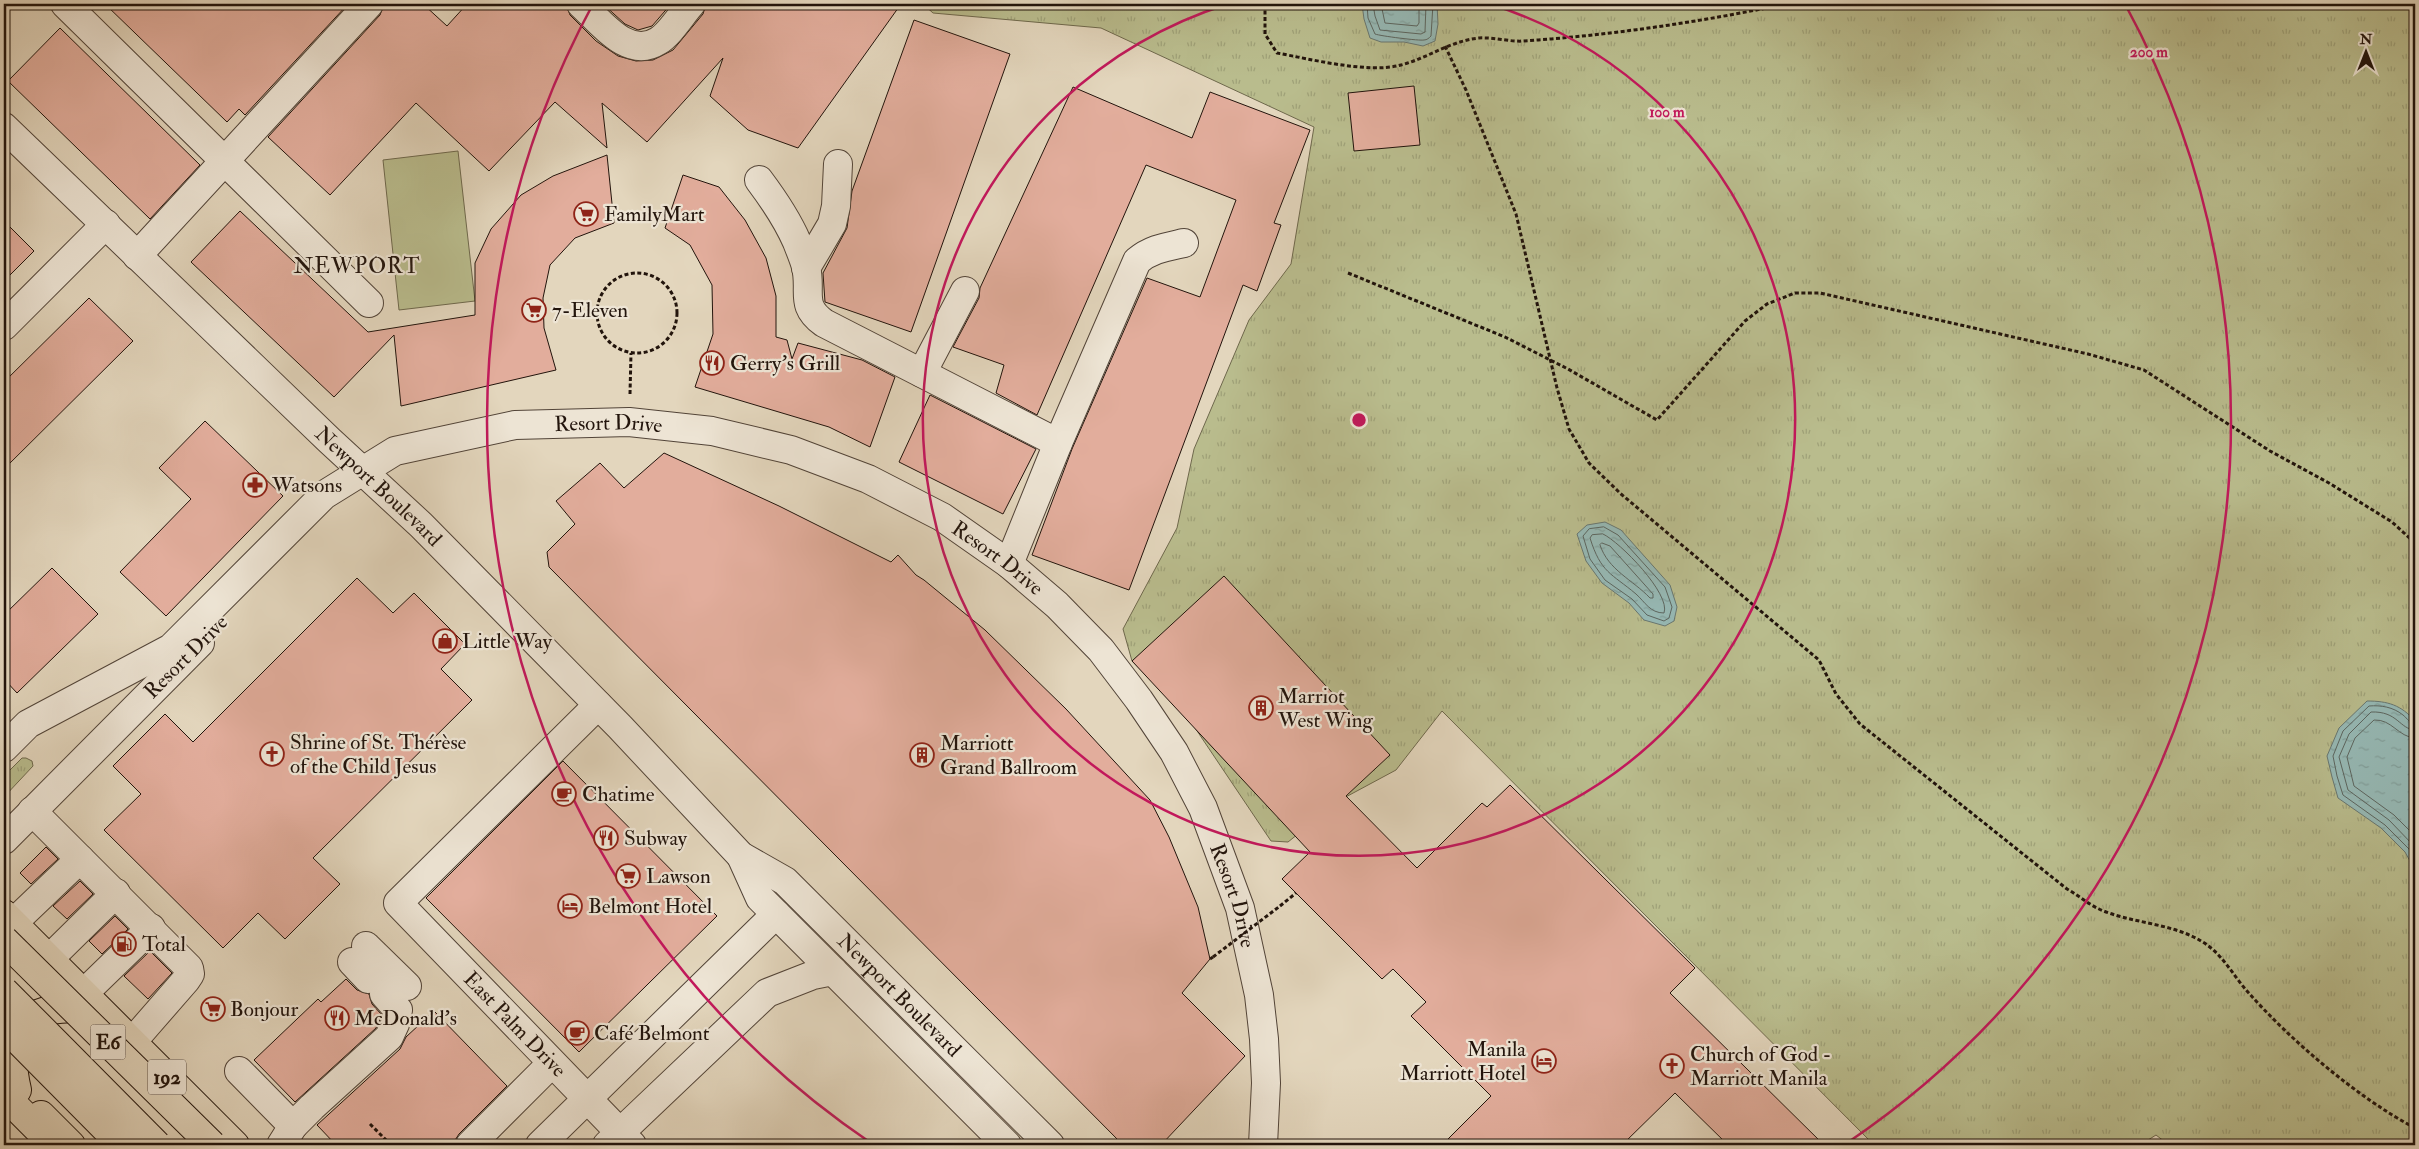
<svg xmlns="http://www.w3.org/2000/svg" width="2419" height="1149" font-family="'IM FELL Double Pica',serif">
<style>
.grass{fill:url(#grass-tufts);stroke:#6e684c}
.park{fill:#b9bc8d;stroke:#6e684c}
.water{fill:url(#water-ripples);stroke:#687771}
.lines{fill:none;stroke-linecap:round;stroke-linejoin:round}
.shore{stroke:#5c6660;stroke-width:1}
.building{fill:#e2ad9c;stroke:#22140c}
.minor-casing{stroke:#524438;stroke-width:30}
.major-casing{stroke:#22140c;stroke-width:30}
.highway-casing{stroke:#22140c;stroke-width:30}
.path{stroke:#22140c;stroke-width:3;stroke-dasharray:4 2.5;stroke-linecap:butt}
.minor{stroke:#ede4d4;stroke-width:28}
.major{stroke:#e3d6bd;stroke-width:28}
.highway{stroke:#e3d6bd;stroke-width:28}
.highway-bridge-casing{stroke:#22140c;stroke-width:30;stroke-linecap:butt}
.path-bridge{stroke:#22140c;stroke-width:3;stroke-dasharray:4 2.5;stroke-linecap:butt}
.highway-bridge{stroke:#e3d6bd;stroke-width:28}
.ring{fill:none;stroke:#c2185b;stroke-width:2.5}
.labels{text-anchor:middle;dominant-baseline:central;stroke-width:4.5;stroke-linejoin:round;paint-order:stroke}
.shield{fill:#ede4d4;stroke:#5f5248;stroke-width:1}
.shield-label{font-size:20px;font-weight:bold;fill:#22140c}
.poi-label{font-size:21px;fill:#22140c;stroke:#ede4d4;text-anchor:start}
.street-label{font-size:21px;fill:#22140c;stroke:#ede4d4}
.neighbourhood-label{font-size:22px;letter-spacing:1px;fill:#22140c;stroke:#ede4d4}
.centre{fill:#c2185b;stroke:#ede4d4;stroke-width:2.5}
.ring-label{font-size:15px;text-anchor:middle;font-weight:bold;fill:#c2185b;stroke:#ede4d4;stroke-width:4.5;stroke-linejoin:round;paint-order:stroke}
</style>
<defs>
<pattern id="grass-tufts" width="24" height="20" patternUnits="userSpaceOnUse" patternTransform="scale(1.25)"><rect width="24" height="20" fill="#b9bc8d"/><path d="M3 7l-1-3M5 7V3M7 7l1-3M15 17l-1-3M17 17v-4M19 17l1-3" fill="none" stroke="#9fa178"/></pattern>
<pattern id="water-ripples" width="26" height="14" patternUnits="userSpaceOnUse" patternTransform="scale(1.25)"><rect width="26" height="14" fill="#96b9b5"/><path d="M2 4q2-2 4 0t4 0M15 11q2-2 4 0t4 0" fill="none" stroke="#819e9a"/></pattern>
</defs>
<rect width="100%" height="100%" fill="#e3d6bd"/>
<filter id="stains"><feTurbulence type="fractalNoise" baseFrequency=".004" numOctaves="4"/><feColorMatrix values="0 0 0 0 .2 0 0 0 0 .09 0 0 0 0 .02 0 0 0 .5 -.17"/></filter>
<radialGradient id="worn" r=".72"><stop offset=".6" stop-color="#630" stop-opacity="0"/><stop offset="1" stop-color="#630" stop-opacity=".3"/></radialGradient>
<g class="grass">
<path d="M923,4H2415V1145H2169L2156,1135L2140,1145H1874L1442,711L1396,770L1342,799L1288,842L1271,841L1183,710L1132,661L1123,629L1177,528L1194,449L1249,320L1291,264L1314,127L1101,28L933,13Z"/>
<path d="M22,758H26L32,761L33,766L4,797V776Z"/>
</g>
<path class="park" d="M458,151L475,301L399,310L383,160Z"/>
<g class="water">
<path d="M1362,4H1437L1438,24L1435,41L1423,46L1404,42H1381L1370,38L1364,19Z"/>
<path d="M1605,522L1621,530L1670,585L1677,607L1674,621L1665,626L1644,620L1629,603L1602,583L1586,561L1577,534L1587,525Z"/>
<path d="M2367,701C2388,701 2401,705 2415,721V870L2405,852L2381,828L2338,798L2332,777L2327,756L2339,728Z"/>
</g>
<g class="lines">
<g class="shore">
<path d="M1367,4L1368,18L1375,34C1380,36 1420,41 1424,40C1427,40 1429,38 1431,36L1433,4"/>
<path d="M1373,4L1375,16L1380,30L1421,34L1425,32L1426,4"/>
<path d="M1381,4L1385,23L1417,26L1419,23V4"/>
<path d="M1604,527L1618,535L1665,587L1672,607L1669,618L1664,621L1647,615L1632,599L1605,580L1590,559L1583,536L1589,529Z"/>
<path d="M1603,534C1620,542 1671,594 1664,613C1650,613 1645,602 1636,594C1611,573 1601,573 1590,538L1592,535Z"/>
<path d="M1602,543L1610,546L1653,594V598H1650C1633,580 1608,570 1600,545Z"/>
<path d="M2415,724C2409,723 2408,719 2403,715C2393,707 2381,705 2369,706L2343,731L2333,756L2337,776L2343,795L2385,825L2409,849L2415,860"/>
<path d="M2415,730C2399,729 2398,711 2371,712L2349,734L2339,757L2348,790L2389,820L2415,847"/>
<path d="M2415,738C2398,737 2392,719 2374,720L2355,738L2347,757L2354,786L2394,815L2415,836"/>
</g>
</g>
<g class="building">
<path d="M105,4H348L245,115L239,109L227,122Z"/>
<path d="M384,4H423L447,26L467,4H566L570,15L596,41L618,56L636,61L653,60L673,50L703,14L706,4H901L798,148L748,130L710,96L723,58L647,142L602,103L607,148L555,102L489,171L416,103L330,195L268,137L380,15Z"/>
<path d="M603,4H671L652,26L638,30L625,24Z"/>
<path d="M914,20L1010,54L911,332L825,302L823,273L847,228L852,191Z"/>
<path d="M60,28L200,165L150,219L8,81Z"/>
<path d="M1414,86L1420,145L1354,151L1348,93Z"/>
<path d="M1073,87L1192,138L1210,92L1310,130L1274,223L1281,225L1257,291L1243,285L1129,590L1032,555L1072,449L1147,278L1200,297L1236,200L1146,165L1037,415L996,393L1004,365L953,347L979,298L980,288Z"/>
<path d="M607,155L614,223L575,238L550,265L543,298L544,328L556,370L401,406L394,335L334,397L191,262L240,211L368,332L475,315V263L491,229L521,195L553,176Z"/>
<path d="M683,175L719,187L745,220L766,258L776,296V337L787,340L792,359L798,343L862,360L895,377L870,447L829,427L695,387L713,334L712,285L690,245L665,228Z"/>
<path d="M4,221L34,251L4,281Z"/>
<path d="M89,298L133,341L4,469V382Z"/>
<path d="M930,395L1036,449L1003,514L899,462Z"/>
<path d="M205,421L283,496L166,616L120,572L191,499L159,468Z"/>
<path d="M664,453L779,506L891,562L898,555L916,575L924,580L985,630L1066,709L1150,800L1169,837L1198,907L1210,959L1182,993L1245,1056L1161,1145H1123L549,567L547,552L575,524L556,501L600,463L624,488Z"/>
<path d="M52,568L98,614L17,693L4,679V615Z"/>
<path d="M1224,576L1390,755L1346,796L1417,868L1482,803L1487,807L1510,785L1695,968L1670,993L1824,1145H1728L1675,1093L1622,1145H1442L1491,1096L1411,1016L1426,1002L1393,969L1382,979L1282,879L1310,852L1132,661Z"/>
<path d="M357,578L393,613L414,593L465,644L441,669L472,700L313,858L340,884L285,939L258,913L223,948L104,830L141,794L113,766L165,714L193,742Z"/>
<path d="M563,761L717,916L579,1052L426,898Z"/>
<path d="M46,847L58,859L31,884L20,873Z"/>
<path d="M80,881L93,894L67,919L53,906Z"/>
<path d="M115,916L128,929L102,954L89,941Z"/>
<path d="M150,951L172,973L148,999L124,976Z"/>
<path d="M346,979L357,990L369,994L372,1004L381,1014L380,1019L376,1028L295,1102L254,1060L318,999L321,1002Z"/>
<path d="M434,1011L507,1086L459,1134L452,1145H336L317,1125L400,1049L406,1037Z"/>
</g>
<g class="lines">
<g class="minor-casing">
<g id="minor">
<path d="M65,4L369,303"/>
<path d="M581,4C601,22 628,60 658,41C669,35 682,14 691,4"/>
<path id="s1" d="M4,127L329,440L421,525L620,727L741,856L785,881L1050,1145"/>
<path d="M759,180C774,200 787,219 797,242C800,250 804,259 806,267C812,292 799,305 824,323L1058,443"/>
<path d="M137,256L369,4"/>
<path d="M806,268L832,224L836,206L838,164"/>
<path d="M4,326L106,224"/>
<path d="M922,373L965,291"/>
<path d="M1009,564L1058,443L1137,261C1151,249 1166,247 1184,243"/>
<path id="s2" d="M598,705L398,903L632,1145"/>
<path id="s3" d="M4,748L28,724L171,648L324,495L395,451L515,425L629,422L712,431L791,450L868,479L942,517L1009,564L1057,605L1101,650L1139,700L1174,752L1203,808L1240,908L1259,995L1264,1039L1266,1083L1263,1145"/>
<path d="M32,811L189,968L190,974L186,980L132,1042"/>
<path d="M4,840L200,643"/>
<path d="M741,856L760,898L1007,1145"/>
<path d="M13,923L80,859"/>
<path d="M366,946L407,986"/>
<path d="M49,959L116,893"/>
<path d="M352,962L368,979"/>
<path d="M84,993L151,928"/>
<path d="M239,1071L293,1126"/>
<path d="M281,1145L293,1126L312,1107L389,1037L395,1024L398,1010L384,994"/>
<path d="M470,1145L551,1064"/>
<path d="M540,1145L776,914"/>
<path d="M607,1145L767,993L813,975L833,971"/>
</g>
</g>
<g class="major-casing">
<g id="major">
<path d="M4,914L235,1145"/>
<path d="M17,1090C10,1060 9,1021 46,1011C61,1007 77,1008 93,1008"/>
<path d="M41,1115L71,1145"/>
</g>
</g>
<g class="highway-casing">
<path id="highway" d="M4,1095L54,1145"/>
</g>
<g class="path">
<path d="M1265,4V34L1277,53C1310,59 1369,74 1401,65C1428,58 1450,41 1479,38C1494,37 1509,42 1524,41C1612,35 1700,22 1786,4"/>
<path d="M1445,46L1466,90L1516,214L1557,388L1569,429L1589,463L1621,494L1819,660L1836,694L1860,724L2067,889C2078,895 2088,904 2099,909C2129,923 2172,923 2201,941C2222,953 2232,974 2247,991C2290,1040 2358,1098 2415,1128"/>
<circle cx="637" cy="313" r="40"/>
<path d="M1348,273L1505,337L1568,369L1657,420L1745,321L1767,304L1795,293H1820L2088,354L2144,370L2270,451L2329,483L2392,522L2415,543"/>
<path d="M630,394L631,353"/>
<path d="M1280,906L1296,893"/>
<path d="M1210,959L1213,957"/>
<path d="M370,1124L391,1145"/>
</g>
<use href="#minor" class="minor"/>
<use href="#major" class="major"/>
<use href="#highway" class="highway"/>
<g class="highway-bridge-casing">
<g id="highway-bridge">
<path d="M4,940L212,1145"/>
<path d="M4,991L157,1145"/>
<path d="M4,1026L122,1145"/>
</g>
</g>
<path class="path-bridge" d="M1213,957L1280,906"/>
<use href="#highway-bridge" class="highway-bridge"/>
</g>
<g class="ring">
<path d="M1490 4A436 436 0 1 1 1228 4"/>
<path d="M871 1143A872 872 0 0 1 593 4M2125 4A872 872 0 0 1 1847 1143"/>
</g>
<defs>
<g id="supermarket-ring" transform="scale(1.25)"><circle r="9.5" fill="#ede4d4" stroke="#8f2418" stroke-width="1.5"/><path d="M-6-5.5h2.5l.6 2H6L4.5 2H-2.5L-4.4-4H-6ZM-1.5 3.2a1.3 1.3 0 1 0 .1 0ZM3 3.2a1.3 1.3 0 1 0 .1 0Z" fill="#8f2418"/></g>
<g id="restaurant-ring" transform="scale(1.25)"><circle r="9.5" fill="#ede4d4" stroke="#8f2418" stroke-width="1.5"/><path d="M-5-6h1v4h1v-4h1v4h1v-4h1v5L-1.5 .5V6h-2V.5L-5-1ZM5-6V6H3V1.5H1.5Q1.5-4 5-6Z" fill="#8f2418"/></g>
<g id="pharmacy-ring" transform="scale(1.25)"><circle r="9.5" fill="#ede4d4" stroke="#8f2418" stroke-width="1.5"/><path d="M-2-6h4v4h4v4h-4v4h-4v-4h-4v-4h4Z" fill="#8f2418"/></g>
<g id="shop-ring" transform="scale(1.25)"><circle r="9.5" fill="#ede4d4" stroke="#8f2418" stroke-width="1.5"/><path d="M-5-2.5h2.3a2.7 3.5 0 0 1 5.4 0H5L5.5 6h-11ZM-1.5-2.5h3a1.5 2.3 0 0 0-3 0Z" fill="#8f2418"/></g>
<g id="building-ring" transform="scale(1.25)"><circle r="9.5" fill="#ede4d4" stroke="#8f2418" stroke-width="1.5"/><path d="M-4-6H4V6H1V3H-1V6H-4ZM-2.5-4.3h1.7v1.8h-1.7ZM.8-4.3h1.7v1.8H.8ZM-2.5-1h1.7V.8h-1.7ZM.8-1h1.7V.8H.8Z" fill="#8f2418"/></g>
<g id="church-ring" transform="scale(1.25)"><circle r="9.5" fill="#ede4d4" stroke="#8f2418" stroke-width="1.5"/><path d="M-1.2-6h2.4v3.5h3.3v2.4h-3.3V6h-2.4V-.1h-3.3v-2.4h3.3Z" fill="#8f2418"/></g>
<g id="cafe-ring" transform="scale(1.25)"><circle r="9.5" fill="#ede4d4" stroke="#8f2418" stroke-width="1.5"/><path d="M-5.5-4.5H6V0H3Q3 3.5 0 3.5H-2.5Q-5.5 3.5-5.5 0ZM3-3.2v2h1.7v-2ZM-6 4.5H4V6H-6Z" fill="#8f2418"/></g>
<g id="hotel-ring" transform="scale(1.25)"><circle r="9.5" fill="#ede4d4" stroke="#8f2418" stroke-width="1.5"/><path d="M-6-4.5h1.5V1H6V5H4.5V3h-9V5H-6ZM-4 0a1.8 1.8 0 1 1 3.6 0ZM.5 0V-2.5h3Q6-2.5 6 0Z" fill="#8f2418"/></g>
<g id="fuel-ring" transform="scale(1.25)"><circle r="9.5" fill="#ede4d4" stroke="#8f2418" stroke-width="1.5"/><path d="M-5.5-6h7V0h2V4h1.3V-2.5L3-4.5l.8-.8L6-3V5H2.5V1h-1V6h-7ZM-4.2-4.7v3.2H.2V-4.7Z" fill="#8f2418"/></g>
</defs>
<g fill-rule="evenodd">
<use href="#supermarket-ring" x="586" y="214"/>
<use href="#supermarket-ring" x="534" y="310"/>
<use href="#restaurant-ring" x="712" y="363"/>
<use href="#pharmacy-ring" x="255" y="485"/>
<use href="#shop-ring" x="445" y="641"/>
<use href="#building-ring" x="1261" y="708"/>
<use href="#church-ring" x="272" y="754"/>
<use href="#building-ring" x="922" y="755"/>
<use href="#cafe-ring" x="564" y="794"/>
<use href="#restaurant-ring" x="606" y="838"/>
<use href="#supermarket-ring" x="628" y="876"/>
<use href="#hotel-ring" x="570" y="906"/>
<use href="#fuel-ring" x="124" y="944"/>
<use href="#supermarket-ring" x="213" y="1009"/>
<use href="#restaurant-ring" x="337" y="1018"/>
<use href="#cafe-ring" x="577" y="1033"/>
<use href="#hotel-ring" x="1544" y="1061"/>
<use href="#church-ring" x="1672" y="1066"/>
</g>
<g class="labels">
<g class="shield">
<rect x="90.5" y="1024.5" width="35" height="35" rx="4"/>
<rect x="148" y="1059.5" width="38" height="35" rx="4"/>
</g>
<g class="shield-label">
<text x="108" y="1042">E6</text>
<text x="167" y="1077">192</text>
</g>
<g class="poi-label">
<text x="604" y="214">FamilyMart</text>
<text x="552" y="310">7-Eleven</text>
<text x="730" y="363">Gerry's Grill</text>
<text x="272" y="485">Watsons</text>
<text x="462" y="641">Little Way</text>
<text x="1278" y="696">Marriot<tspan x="1278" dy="24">West Wing</tspan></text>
<text x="290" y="742">Shrine of St. Thérèse<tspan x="290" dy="24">of the Child Jesus</tspan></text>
<text x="940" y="743">Marriott<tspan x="940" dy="24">Grand Ballroom</tspan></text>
<text x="582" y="794">Chatime</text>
<text x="624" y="838">Subway</text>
<text x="646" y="876">Lawson</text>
<text x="588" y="906">Belmont Hotel</text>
<text x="142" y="944">Total</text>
<text x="230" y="1009">Bonjour</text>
<text x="354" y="1018">McDonald's</text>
<text x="594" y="1033">Café Belmont</text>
<text x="1526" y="1049" text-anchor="end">Manila<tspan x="1526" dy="24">Marriott Hotel</tspan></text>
<text x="1690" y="1054">Church of God -<tspan x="1690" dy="24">Marriott Manila</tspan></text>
</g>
<g class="street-label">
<text stroke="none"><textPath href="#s3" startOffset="712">Resort Drive</textPath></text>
<text stroke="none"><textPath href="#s1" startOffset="519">Newport Boulevard</textPath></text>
<text stroke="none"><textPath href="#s3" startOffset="1132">Resort Drive</textPath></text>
<text transform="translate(186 657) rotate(-45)">Resort Drive</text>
<text stroke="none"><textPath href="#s3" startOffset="1552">Resort Drive</textPath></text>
<text stroke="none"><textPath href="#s1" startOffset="1249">Newport Boulevard</textPath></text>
<text stroke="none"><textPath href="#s2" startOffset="450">East Palm Drive</textPath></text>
</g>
<g class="neighbourhood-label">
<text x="357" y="266">NEWPORT</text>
</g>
</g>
<circle cx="1359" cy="420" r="8" class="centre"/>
<g class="ring-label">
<text x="2149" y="57">200 m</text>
<text x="1667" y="117">100 m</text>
</g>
<rect width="2419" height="1149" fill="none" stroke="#e3d6bd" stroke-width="20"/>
<rect x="5" y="5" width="2409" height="1139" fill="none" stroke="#22140c" stroke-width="2.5"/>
<rect x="10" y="10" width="2399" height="1129" fill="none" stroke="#22140c"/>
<g transform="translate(2366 52)" stroke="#ede4d4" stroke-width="4" paint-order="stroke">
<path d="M0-4L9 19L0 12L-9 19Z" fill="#22140c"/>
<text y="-8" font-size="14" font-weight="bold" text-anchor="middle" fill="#22140c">N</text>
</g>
<rect width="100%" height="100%" filter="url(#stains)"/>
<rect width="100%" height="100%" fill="url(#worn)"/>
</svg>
